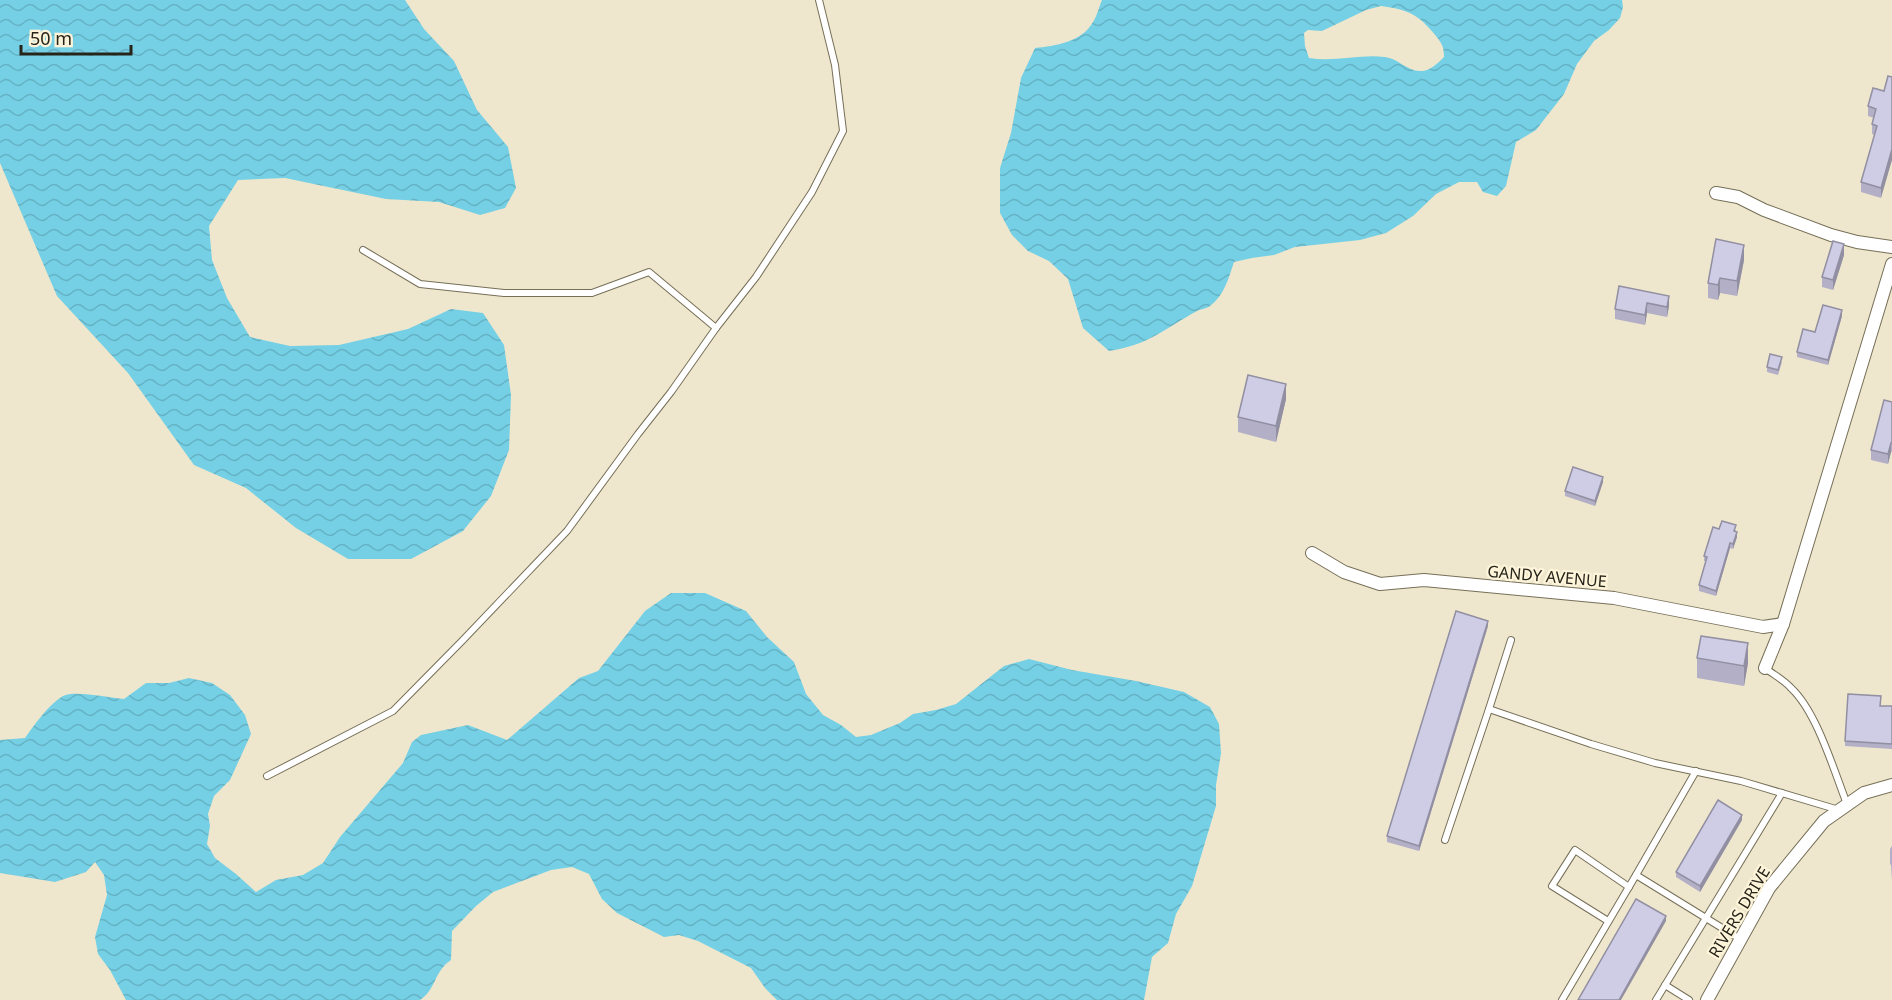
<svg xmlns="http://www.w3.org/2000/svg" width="1892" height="1000" font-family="'Noto Sans',sans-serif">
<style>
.water{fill:url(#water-waves);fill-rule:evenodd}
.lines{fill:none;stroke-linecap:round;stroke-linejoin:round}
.service-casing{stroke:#766f58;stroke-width:8}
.minor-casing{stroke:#766f58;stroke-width:14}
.service{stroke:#fff;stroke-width:6}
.minor{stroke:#fff;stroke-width:12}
.wall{fill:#b2afc6}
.shaded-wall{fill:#918fa1}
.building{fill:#cfcce6;stroke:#918fa1;stroke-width:1.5}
.labels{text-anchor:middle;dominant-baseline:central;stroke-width:4.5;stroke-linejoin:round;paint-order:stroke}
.street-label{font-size:16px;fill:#27241a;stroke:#fdf4da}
</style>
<defs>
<pattern id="water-waves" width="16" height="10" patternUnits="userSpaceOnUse" patternTransform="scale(1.5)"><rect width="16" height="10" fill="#75d0e5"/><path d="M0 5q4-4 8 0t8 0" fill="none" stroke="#65b2c4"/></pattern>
</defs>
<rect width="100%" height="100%" fill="#efe7cd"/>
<g class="water">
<path d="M0,0H405L424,29L454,61L477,110L508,147L516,188L505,208L480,215L439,202L386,199L285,178L238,180L209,226L212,260L227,298L250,337L290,346L339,345L408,329L451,309L483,313L504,345L511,395L509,450L491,496L463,531L411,559H348L296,528L246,488L194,465L128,373L57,296L0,163Z"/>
<path d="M1102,0H1622L1623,7L1620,18L1609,30L1594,41L1577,64L1564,94L1536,130L1516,142L1506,186L1497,196L1483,192L1477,182H1459L1436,194L1413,216L1386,233L1360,240L1295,247L1274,255L1252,258L1234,262C1229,277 1224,296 1210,306C1206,309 1201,309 1197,311C1164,329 1149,345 1109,351L1083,328L1068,279L1049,261L1028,251L1012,235L1000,213V168L1011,133L1021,78L1035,48C1055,46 1082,42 1093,22C1097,16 1099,7 1102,0ZM1381,6C1409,10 1418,14 1436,36C1442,44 1444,47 1444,57C1437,64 1429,72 1420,71C1407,71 1397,58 1385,57C1360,54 1335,62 1309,58L1305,46L1304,33L1308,30L1322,31L1366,10Z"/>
<path d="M671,593H705L746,611L767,637L794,662L806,694L823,715L841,725L856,737L871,735L900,723L913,714L936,710L956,704L1004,666L1029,659L1072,670L1136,681L1184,692L1210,707L1219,724L1221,753L1216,785V806L1192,886L1176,914L1168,943L1152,957L1144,1000H777L765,988L751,968L698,941L679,935L664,937L617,913L602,899L589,874L572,867L551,870L493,892L476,906L452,931L451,960C434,971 436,990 420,1000H126L110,970L98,954L95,937L107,895L104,875L95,862L86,872L55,882L0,873V740L25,738C35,724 48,705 63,696C75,690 109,698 124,699L146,683H169L189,678L212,683L230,695L245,715L251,734L230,780L214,796L208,814L210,826L207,844L215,858L236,874L256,892L276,880L303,875L323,863L340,837L403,763L412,742L421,735L468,725L507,740L579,678L598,671L645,611Z"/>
</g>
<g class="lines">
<g class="service-casing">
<g id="service">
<path d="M363,250L420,284L504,293H592L649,272L716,328"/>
<path d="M1765,668C1774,675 1784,680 1791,688C1817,712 1834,771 1847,804"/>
<path d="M1489,709L1511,640"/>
<path d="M1696,771L1636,875L1740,939"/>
<path d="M267,776L393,711L462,641L567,531L638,434L671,392L716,328L756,277L812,192L843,131L835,65L819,0"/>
<path d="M1445,840L1489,709L1591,744L1655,763L1741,781L1839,810"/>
<path d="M1608,921L1552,886L1575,850L1629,887"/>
<path d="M1665,985L1689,1000"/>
<path d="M1562,1000L1636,875"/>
<path d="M1656,1000L1782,793"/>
</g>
</g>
<g class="minor-casing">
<g id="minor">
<path d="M1716,193L1738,197L1764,210L1831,235L1857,242L1892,247"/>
<path d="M1312,553L1344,572L1380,584L1424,580L1614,598L1763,627L1783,624"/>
<path d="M1765,668L1783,624L1892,264"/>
<path d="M1707,1000L1769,888L1824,821L1864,793L1892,785"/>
</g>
</g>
<use href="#service" class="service"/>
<use href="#minor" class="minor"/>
</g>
<g class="wall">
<path d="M1884,91L1881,198L1861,192V182L1875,135L1872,134V124L1874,118L1868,116V106Z"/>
<path d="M1844,255L1833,290L1822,287V277Z"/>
<path d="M1744,260L1737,296L1720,293L1718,300L1708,298V283Z"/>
<path d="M1619,286L1669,306L1667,317L1647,313L1645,325L1615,319V309Z"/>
<path d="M1842,316L1828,365L1797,357V352L1815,332Z"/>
<path d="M1782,362L1778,375L1767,372V367Z"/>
<path d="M1286,399L1276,442L1238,432V417Z"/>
<path d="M1892,402V452H1891L1888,464L1871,460V450Z"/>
<path d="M1603,482L1595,506L1565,496V491Z"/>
<path d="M1719,529L1736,530L1735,532L1737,537L1733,549L1730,548L1716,596L1699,591V585L1706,561H1704V556Z"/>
<path d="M1488,626L1419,851L1387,842V836Z"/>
<path d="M1697,658L1748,663L1744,686L1697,678Z"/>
<path d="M1881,706H1892V749L1845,746V741Z"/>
<path d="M1742,820L1700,892L1676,877V872Z"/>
<path d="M1892,846V880L1891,865L1890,864V849Z"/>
</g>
<g class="shaded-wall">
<path d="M1892,149V160L1881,198V188Z"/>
<path d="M1844,244V255L1833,290V280Z"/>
<path d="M1744,245V260L1737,296V281Z"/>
<path d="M1720,278V293L1718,300V285Z"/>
<path d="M1669,296V306L1667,317V307Z"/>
<path d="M1647,303V313L1645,325V315Z"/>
<path d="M1842,310V316L1828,365V360Z"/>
<path d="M1286,384V399L1276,442V426Z"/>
<path d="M1891,443V452L1888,464V454Z"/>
<path d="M1603,477V482L1595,506V501Z"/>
<path d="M1737,532V537L1733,549V544Z"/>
<path d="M1730,543V548L1716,596V591Z"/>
<path d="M1488,621V626L1419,851V846Z"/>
<path d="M1748,643V663L1744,686V666Z"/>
<path d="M1742,815V820L1700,892V886Z"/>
<path d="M1666,916V921L1621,1000H1619Z"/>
</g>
<g class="building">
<path d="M1888,76L1892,77V149L1881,188L1861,182L1877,126L1872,124L1876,109L1868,106L1873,88L1884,91Z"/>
<path d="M1716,239L1744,245L1737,281L1720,278L1718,285L1708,283Z"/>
<path d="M1833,241L1844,244L1833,280L1822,277Z"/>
<path d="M1619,286L1669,296L1667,307L1647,303L1645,315L1615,309Z"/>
<path d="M1823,305L1842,310L1828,360L1797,352L1803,329L1815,332Z"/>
<path d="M1770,354L1782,357L1778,370L1767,367Z"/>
<path d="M1248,375L1286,384L1276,426L1238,417Z"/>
<path d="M1884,400L1892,402V443H1891L1888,454L1871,450Z"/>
<path d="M1573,467L1603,477L1595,501L1565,491Z"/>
<path d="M1722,521L1736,525L1734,531L1737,532L1733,544L1730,543L1716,591L1699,585L1707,557L1704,556L1713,527L1719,529Z"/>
<path d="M1456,611L1488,621L1419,846L1387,836Z"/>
<path d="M1701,636L1748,643L1744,666L1697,658Z"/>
<path d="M1848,694L1881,696L1880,706H1892V744L1845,741Z"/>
<path d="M1718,800L1742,815L1700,886L1676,872Z"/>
<path d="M1636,899L1666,916L1619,1000H1578Z"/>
</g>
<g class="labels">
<g class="street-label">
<text transform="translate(1547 576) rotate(5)">GANDY AVENUE</text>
<text transform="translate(1739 912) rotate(-59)">RIVERS DRIVE</text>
</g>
</g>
<path d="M21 45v9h110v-9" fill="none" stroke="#27241a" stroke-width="3"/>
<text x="30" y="45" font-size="18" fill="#27241a" stroke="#fdf4da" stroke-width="4.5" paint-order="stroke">50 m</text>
</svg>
